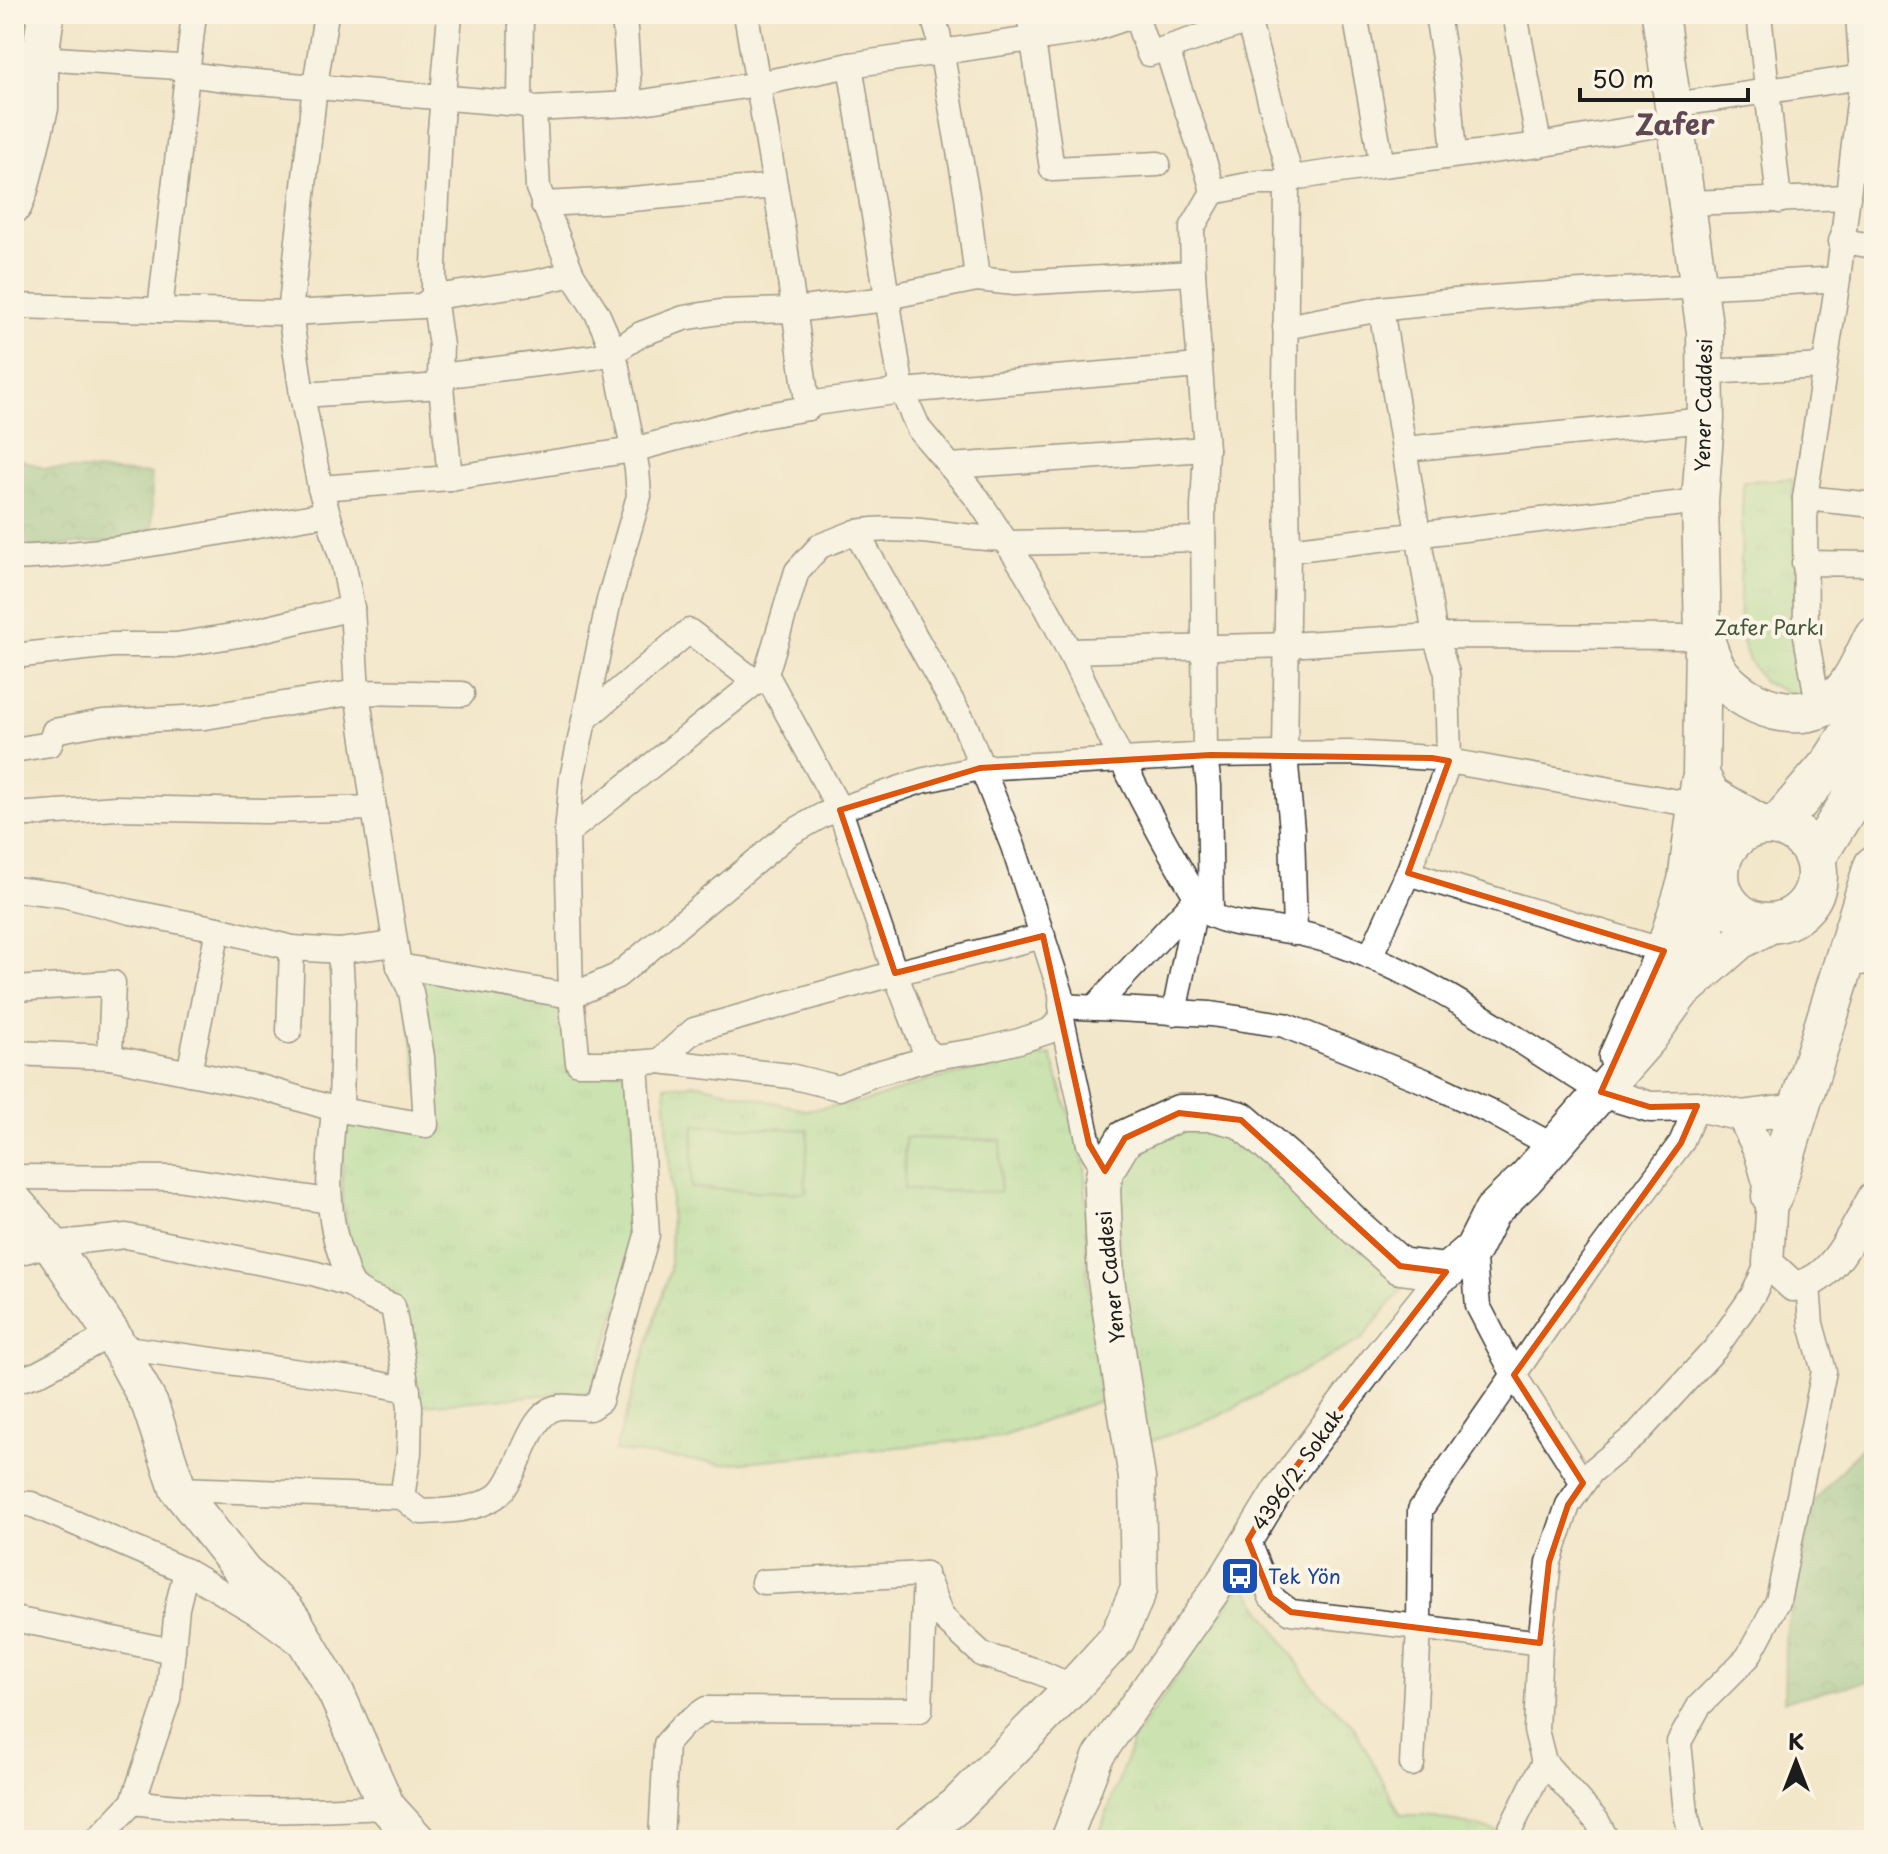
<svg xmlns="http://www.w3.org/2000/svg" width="1888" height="1854" font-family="'Playpen Sans',sans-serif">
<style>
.grass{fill:url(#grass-tufts);stroke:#5c7c58;stroke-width:2}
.forest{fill:url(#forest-crowns);stroke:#4d6c4c;stroke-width:2}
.pitch{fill:#9ddd93;stroke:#5c7c58;stroke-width:2}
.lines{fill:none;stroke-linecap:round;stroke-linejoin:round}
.minor-casing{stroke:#3c3a36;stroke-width:27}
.tertiary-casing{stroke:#3c3a36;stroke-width:33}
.secondary-casing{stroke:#3c3a36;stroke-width:39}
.primary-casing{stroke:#3c3a36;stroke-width:43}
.minor{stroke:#fff;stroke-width:24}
.tertiary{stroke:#fff;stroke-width:30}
.secondary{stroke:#fff;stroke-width:36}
.primary{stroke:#fff;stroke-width:40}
.marked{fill:none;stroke:#de560d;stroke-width:6;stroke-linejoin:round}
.labels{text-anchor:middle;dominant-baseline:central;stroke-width:8;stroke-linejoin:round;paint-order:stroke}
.street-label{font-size:20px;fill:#1c1c1c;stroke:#fcf5e5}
.park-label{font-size:20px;fill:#435640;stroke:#fcf5e5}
.transit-label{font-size:20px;fill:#164399;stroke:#fcf5e5;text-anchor:start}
.district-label{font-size:28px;font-weight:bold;fill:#604754;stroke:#fcf5e5}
</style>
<defs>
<pattern id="grass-tufts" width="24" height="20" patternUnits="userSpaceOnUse" patternTransform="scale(2)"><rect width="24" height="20" fill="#9ddd93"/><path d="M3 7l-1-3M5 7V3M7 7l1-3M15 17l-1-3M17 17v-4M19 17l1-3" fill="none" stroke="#87bd7e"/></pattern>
<pattern id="forest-crowns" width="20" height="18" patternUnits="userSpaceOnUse" patternTransform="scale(2)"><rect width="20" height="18" fill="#7ebc7d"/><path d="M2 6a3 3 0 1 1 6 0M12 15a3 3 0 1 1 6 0" fill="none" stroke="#669866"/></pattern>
</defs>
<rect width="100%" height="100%" fill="#fcf5e5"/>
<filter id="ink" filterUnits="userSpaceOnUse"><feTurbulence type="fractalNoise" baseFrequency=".0125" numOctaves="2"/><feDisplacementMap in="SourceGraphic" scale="16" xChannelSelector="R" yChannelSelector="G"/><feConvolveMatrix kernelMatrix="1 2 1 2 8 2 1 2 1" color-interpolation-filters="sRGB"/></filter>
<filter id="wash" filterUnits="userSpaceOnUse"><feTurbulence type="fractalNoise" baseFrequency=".006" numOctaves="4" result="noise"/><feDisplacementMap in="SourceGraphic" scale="32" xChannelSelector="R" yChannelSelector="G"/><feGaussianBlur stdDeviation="1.8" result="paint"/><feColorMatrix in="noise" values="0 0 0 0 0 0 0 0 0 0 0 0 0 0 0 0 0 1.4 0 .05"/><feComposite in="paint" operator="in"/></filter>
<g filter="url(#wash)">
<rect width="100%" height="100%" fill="#f3e7cb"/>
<g class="grass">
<path d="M1792,479L1804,701L1763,681L1749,661L1739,633L1743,481Z"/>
<path d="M403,975L565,1002L570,1074L630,1070L642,1235L591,1391L411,1406L401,1304L360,1280L342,1206V1125L426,1126Z"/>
<path d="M1051,1055L1085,1166L1088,1280L1104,1399L1001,1437L723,1464L615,1451L670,1270L671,1194L665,1086L700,1084L805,1110L872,1100L926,1081Z"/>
<path d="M1186,1130L1216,1131L1253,1155L1382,1267L1411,1278L1361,1340L1217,1417L1138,1446L1113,1184C1134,1148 1146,1141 1186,1130Z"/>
<path d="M1243,1582L1313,1686L1353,1725L1401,1815H1426L1509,1834L1503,1840H1097L1134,1738Z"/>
</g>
<g class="forest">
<path d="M14,457L43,468L151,474L153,538L14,549Z"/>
<path d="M1874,1433V1680L1784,1701L1785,1638L1814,1501Z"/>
</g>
<g class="pitch">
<path d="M694,1125L808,1130L805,1193L691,1188Z"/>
<path d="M905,1138L1001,1140L1000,1192L904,1190Z"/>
</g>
</g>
<g filter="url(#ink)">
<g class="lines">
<g class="minor-casing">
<g id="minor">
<path d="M194,14L160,310L290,313L422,306L434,297L537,282L572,274"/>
<path d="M326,14L315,86L290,313L302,395L320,488L344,566L352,608L357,692L374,808L399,966L411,992L422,1057L426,1125L334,1109C329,1164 323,1212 344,1264C346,1271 349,1281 354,1287C365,1297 380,1301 393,1306L410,1406L409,1453L402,1497"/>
<path d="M624,14L630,104"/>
<path d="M746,14L784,238L808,408"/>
<path d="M1029,14L1052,169L1158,164"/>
<path d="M1135,14L1149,54L1167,48C1180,97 1201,143 1213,192"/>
<path d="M1437,14L1448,84L1454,155"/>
<path d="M1515,14L1539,145"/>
<path d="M1759,14L1779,201"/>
<path d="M1167,48L1252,20"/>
<path d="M14,59L40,58L178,67L187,74L233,80L520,104L521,14"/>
<path d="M850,65L1088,31L1135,15"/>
<path d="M1673,105L1862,77H1874"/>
<path d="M1382,165L1539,145L1674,122"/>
<path d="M1291,178L1382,165L1355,14"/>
<path d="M1287,183L1285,397L1288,550L1285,754L1292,830L1295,933"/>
<path d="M1688,203L1848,197"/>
<path d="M543,204L621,200L775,186"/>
<path d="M1841,241L1874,246"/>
<path d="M1193,273L1206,449L1203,507L1205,756L1209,786L1211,915"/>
<path d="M977,279L1015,283L1193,273L1192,228L1213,192L1258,183H1287L1291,178L1250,27L1253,14"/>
<path d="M14,306L160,310"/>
<path d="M1285,327L1381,309"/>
<path d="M1705,372L1824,366"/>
<path d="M440,376L594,357L614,352L641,334L684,318L720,312L793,310L887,299L897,295L977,279L967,196L938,33L932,14"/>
<path d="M302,395L442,386"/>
<path d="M1404,449L1706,420"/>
<path d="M950,466L1206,449"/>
<path d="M450,478L633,450L751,418L808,408L815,403L902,391L850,65L758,84L630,104L534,109L521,104"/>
<path d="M320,488L450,478L440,376L441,346L434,297V265L440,131L450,14"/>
<path d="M1805,498L1874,505"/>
<path d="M1004,539C1053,608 1085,686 1122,761C1148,812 1175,864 1206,912C1229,926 1256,925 1282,930C1302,933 1323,939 1341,945C1435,979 1517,1041 1601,1092"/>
<path d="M1007,543L1203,539"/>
<path d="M1288,550L1700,501"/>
<path d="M14,558C119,554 223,531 326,514"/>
<path d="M1804,563L1874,564"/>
<path d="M1070,651L1287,645L1435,636L1703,637"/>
<path d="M14,656L112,645H176L244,634L352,608"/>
<path d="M766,674L797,571L820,546L856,532"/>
<path d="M1819,710L1806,636L1805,498L1838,279L1862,77L1858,14"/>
<path d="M585,719L689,631L757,683"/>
<path d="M14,750L50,744L54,731L103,722L205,717L357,692L462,694"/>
<path d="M15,815L116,808L264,811L374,808"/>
<path d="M567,833L766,674L840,810L895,973L923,1046L934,1057"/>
<path d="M1408,873L1664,951"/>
<path d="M14,889L64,895L131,912L218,929"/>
<path d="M340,951L343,1003L341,1111"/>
<path d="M1370,957L1408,873L1449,761L1447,673L1435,636L1381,309C1533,290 1686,289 1838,279"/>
<path d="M399,966L571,996L617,976L789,834L823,815L921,781L980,768L1211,755L1349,753L1432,758L1695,805"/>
<path d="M1841,966L1874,961"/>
<path d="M14,989L113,983L110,1057"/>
<path d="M1061,1006L1211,1014L1284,1025L1432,1084L1491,1112L1553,1146"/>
<path d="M1094,1008L1197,898"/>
<path d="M1174,1013L1197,898"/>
<path d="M1062,1019L1089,1144L1105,1171"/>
<path d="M289,1031L292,948"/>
<path d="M14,1053L110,1057L260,1087L334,1109"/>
<path d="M659,1061L694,1030L895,973L1043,936"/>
<path d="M636,1063L659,1061L790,1076L839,1088L874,1074L934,1057L982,1050L1019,1041L1049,1031L1062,1019L1061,993L1013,846L965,725L856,532C905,523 954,538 1004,539L978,499L919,429L902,391L1199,366"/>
<path d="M189,1073L218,929L292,948L340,951L395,944"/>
<path d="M14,1177L176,1178L329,1201"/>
<path d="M1473,1249L1478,1306L1514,1375L1583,1483"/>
<path d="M14,1254L51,1244L126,1236L313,1273L352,1285"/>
<path d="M119,1347L365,1381L408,1390"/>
<path d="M14,1381L37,1374L112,1334"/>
<path d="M178,1489L402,1497L421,1512C444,1511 474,1511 495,1497C520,1481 526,1412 559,1407C568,1406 580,1408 590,1408L600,1401L647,1235L636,1063H578L571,996L567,833L572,778L609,600L639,496L637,469L614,352L597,313L572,274L538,188L534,109"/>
<path d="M14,1503L31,1504L186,1571L262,1616L300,1644"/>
<path d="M1248,1540L1271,1597L1291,1612L1419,1627L1412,1764"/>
<path d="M763,1582L925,1574"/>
<path d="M929,1584L941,1616L983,1655L1037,1671L1073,1687"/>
<path d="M14,1619L173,1651"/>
<path d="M1540,1643L1419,1627L1420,1510L1592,1262L1681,1143L1697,1106"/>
<path d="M133,1802C221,1814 299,1811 387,1807"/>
<path d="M97,1840L133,1802L168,1699L177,1608L186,1571"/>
<path d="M661,1840L666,1744L683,1725L706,1709L920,1710L925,1574"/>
<path d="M1505,1840L1544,1762"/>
<path d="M1607,1840L1597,1821L1544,1762L1536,1730L1540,1643L1549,1562L1568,1505L1591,1472L1636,1435L1716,1348L1753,1295L1768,1263"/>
<path d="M1692,1840L1686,1813L1679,1742L1699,1706L1748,1657L1778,1601L1824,1371L1811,1324L1808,1285"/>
</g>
</g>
<g class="tertiary-casing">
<g id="tertiary">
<path d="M1601,1092L1650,1107L1697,1106L1742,1116L1759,1151L1772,1196L1768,1263L1793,1286C1833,1285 1855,1228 1874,1196"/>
<path d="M1742,1116L1799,1109"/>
<path d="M1066,1840L1098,1757L1226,1575L1278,1490L1377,1358L1446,1272"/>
</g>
</g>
<g class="secondary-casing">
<g id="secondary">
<path d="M1660,14L1705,332L1706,420L1700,501L1703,637L1701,775L1712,795L1720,862"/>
<path d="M14,205L20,189L40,108V58L46,14"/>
<path d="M1712,795L1764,825"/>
<path d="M1684,985L1705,933L1718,878"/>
<path d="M1617,1057L1664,951L1686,881L1699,783"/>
<path d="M14,1201L51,1244L112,1334L150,1405L178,1489L244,1573L285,1609L293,1620L336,1693L387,1807L417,1840"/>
<path d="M912,1840L956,1806L1073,1687L1117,1639L1139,1589L1137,1478L1106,1280L1102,1188L1105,1171L1125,1138L1179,1113H1214L1241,1120L1300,1171L1355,1226L1400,1266L1446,1272L1473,1249L1492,1211L1526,1178L1648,1039L1680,994L1740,941L1772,924"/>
</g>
</g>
<g class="primary-casing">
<g id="primary">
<path d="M1703,637C1708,650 1712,666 1721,676C1751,713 1816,730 1848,686C1858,672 1866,653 1874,637"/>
<circle cx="1768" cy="874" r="49"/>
<path d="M1777,826L1831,763L1874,697"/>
<path d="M1815,858L1874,764"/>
<path d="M1772,1196L1874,866"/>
</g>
</g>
<use href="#minor" class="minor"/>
<use href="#tertiary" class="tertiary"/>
<use href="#secondary" class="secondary"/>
<use href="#primary" class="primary"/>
</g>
</g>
<path d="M0 0H1888V1854H0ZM1211,755L1432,758L1449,761L1408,873L1664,951L1601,1092L1650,1107L1697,1106L1681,1143L1514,1375L1583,1483L1568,1505L1549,1562L1540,1643L1291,1612L1271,1597L1248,1540L1278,1490L1446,1272L1400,1266L1241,1120L1179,1113L1125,1138L1105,1171L1089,1144L1043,936L895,973L840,810L980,768Z" fill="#f3e7cb" fill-opacity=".55" fill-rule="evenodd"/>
<path class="marked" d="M1211,755L1432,758L1449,761L1408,873L1664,951L1601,1092L1650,1107L1697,1106L1681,1143L1514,1375L1583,1483L1568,1505L1549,1562L1540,1643L1291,1612L1271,1597L1248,1540L1278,1490L1446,1272L1400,1266L1241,1120L1179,1113L1125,1138L1105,1171L1089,1144L1043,936L895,973L840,810L980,768Z"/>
<defs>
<g id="bus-square" transform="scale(2)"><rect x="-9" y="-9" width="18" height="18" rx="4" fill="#1a4fb4" stroke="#fcf5e5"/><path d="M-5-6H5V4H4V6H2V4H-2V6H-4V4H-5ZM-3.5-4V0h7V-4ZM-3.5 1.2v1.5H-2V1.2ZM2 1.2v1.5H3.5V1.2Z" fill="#fff"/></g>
</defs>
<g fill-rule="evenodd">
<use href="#bus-square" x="1240" y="1576"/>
</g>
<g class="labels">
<g class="street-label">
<text transform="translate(1703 405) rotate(-89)">Yener Caddesi</text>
<text transform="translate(1110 1277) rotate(-96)">Yener Caddesi</text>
<text transform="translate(1297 1469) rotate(-55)">4396/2. Sokak</text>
</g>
<g class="park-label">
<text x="1769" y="627">Zafer Parkı</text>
</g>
<g class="transit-label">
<text x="1268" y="1576">Tek Yön</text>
</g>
<g class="district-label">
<text x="1675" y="123">Zafer</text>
</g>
</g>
<rect width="1888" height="1854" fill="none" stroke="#fcf5e5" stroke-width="48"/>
<g transform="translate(1796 1762)" stroke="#fcf5e5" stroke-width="6" paint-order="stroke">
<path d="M0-6L14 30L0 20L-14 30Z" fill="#1c1c1c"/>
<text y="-12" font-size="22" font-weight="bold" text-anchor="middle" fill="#1c1c1c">K</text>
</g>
<path d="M1580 88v12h168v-12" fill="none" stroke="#1c1c1c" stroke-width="4"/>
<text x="1592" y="88" font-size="24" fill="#1c1c1c" stroke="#fcf5e5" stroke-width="6" paint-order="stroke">50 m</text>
</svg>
